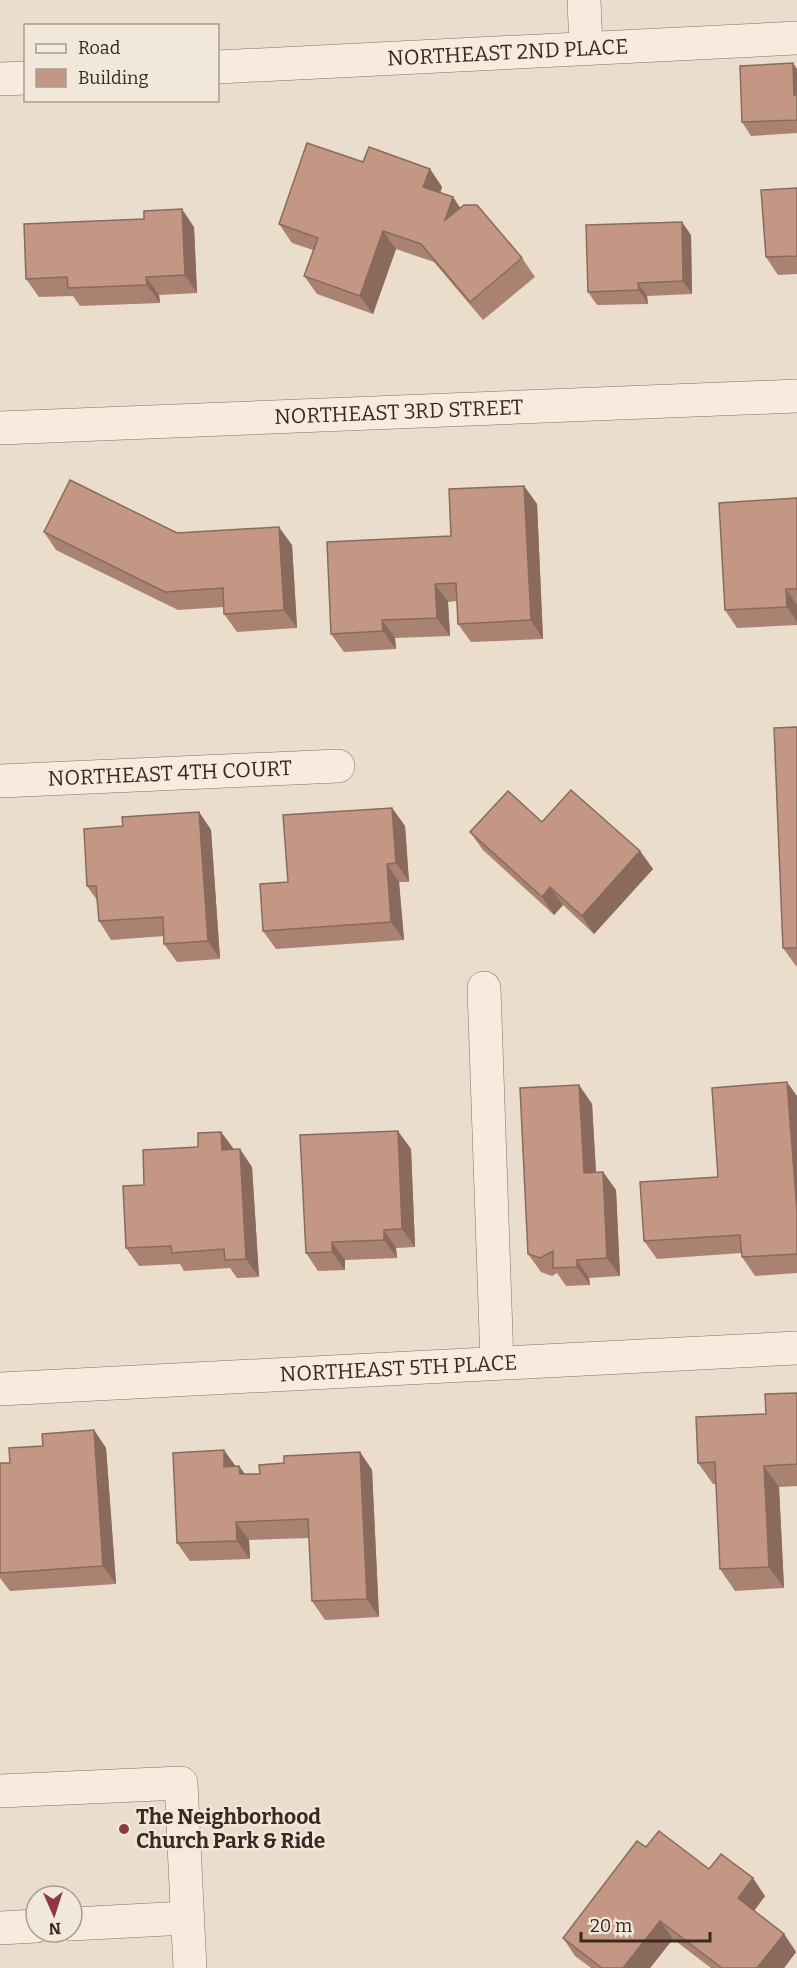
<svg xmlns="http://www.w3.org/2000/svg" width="797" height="1968" font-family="Bitter,serif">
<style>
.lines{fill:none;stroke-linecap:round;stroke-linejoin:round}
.minor-casing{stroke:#857061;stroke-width:34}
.minor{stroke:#f6ebde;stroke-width:33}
.wall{fill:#a98272}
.shaded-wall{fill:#896a5d}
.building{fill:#c49785;stroke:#896a5d;stroke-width:1.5}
.poi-dot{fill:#8e3843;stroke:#f2e8da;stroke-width:2}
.labels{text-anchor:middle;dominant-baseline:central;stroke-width:4.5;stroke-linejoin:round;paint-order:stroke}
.street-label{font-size:21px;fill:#382a23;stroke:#f2e8da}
.poi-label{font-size:21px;font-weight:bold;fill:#382a23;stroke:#f2e8da;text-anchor:start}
</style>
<rect width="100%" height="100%" fill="#eaddcb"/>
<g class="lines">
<g class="minor-casing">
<g id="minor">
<path d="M584,0L586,47"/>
<path id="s1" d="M218,67L797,38"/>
<path d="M0,79L26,78"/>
<path id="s2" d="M0,428L797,396"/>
<path id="s3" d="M0,781L338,766"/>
<path d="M484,988L497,1363"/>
<path id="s4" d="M0,1389L797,1348"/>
<path d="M0,1791L181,1783L190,1968"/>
<path d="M72,1924L186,1918"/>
<path d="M0,1928L36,1926"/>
</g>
</g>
<use href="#minor" class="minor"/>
</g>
<g class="wall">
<path d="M797,69V133L751,136L742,122Z"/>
<path d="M363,162L430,169L442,187L440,193L453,197L460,208L522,258L535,277L483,320L434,262L396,249L373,314L317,294L304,276L313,250L292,243L279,224Z"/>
<path d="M797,188V274L778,275L766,257Z"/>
<path d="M194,227L197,293L159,295L160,303L80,306L73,296L39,297L26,279Z"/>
<path d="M691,235L692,294L647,296L648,304L597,305L588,292Z"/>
<path d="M524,486L537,504L543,639L471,642L458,624L457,601L448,602L450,636L395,638L396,649L344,652L331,634L451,536Z"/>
<path d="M797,498V625L737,628L725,610Z"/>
<path d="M44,532L177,533L292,545L297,628L237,632L224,614V607L178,610L56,550Z"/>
<path d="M797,727V966H796L783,948Z"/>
<path d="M392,808L405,826L409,882H399L404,940L276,949L263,931L288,882Z"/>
<path d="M199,812L211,830L220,959L177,962L164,944V936L111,940L99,921L97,900L87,886L123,826Z"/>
<path d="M470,832L640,851L653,869L594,934L563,905L554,915L483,850Z"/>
<path d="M579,1085L592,1104L596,1172H603L616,1190L620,1276L589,1278L590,1285L566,1286L557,1273L552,1276L541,1272L528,1254Z"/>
<path d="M797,1096V1273L755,1276L742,1257V1253L657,1259L644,1241L718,1177Z"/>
<path d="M221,1132L234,1149L252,1167L259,1277L237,1278L230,1268L184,1271L180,1264L139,1266L126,1248L198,1147Z"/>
<path d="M411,1149L415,1247L396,1248L397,1258L345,1260V1270L318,1271L306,1253Z"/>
<path d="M797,1393V1486L779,1487L784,1588L735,1591L720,1569L716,1484H713L698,1463Z"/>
<path d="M94,1430L106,1448L116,1584L10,1591L0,1578V1463H10L43,1446Z"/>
<path d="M360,1452L372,1470L379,1617L325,1620L312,1601L309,1538L249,1540L250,1559L190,1561L177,1543L235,1466H239L245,1474H260L284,1463Z"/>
<path d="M646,1847L709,1869L765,1896L754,1911L784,1934L796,1952L784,1968H711L673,1939L650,1968H591L575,1956L563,1938Z"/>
</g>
<g class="shaded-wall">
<path d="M793,63L797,69V99L794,95Z"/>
<path d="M430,169L442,187L436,205L423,187Z"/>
<path d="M453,197L465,215L445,220Z"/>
<path d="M182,209L194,227L197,293L185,275Z"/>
<path d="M682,222L691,235L692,294L683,281Z"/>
<path d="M383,231L396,249L373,314L360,296Z"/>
<path d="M146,277L159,295L160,303L147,285Z"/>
<path d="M638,283L647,296L648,304L639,290Z"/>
<path d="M524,486L537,504L543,639L531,620Z"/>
<path d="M279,527L292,545L297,628L284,610Z"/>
<path d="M435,584L448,602L450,636L437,618Z"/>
<path d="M786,589L797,605V622L787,607Z"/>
<path d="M382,620L395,638L396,649L383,631Z"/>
<path d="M392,808L405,826L409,882L396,863Z"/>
<path d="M199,812L211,830L220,959L208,941Z"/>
<path d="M640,851L653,869L594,934L582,916Z"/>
<path d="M387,864L399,882L404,940L391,922Z"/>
<path d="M550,887L563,905L554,915L542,897Z"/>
<path d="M787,1082L797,1096V1211Z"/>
<path d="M579,1085L592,1104L597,1191L584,1173Z"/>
<path d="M398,1131L411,1149L415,1247L402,1229Z"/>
<path d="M221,1132L234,1150H222Z"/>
<path d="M240,1149L252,1167L259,1277L246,1259Z"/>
<path d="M603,1172L616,1190L620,1276L607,1258Z"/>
<path d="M384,1230L396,1248L397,1258L384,1240Z"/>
<path d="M332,1242L345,1260V1270L332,1252Z"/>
<path d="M577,1260L589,1278L590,1285L577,1267Z"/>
<path d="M94,1430L106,1448L116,1584L103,1566Z"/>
<path d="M224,1450L237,1468L224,1467Z"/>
<path d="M360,1452L372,1470L379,1617L367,1599Z"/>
<path d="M239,1466L252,1484L240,1474Z"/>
<path d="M764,1466L779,1487L784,1588L769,1567Z"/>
<path d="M236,1522L249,1540L250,1559L237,1541Z"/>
<path d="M753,1878L765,1896L750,1916L738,1898Z"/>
<path d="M660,1921L673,1939L650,1968H623Z"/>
<path d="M784,1934L796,1952L784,1968H757Z"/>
</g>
<g class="building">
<path d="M793,63L794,95H797V120L742,122L740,66Z"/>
<path d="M307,143L363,162L369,147L430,169L423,187L453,197L445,220L464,205H477L522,258L470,302L421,244L383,231L360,296L304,276L318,238L279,224Z"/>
<path d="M797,188V256L766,257L761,190Z"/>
<path d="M182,209L185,275L146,277L147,285L68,288L67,277L26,279L24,224L144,219V211Z"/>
<path d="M682,222L683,281L638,283L639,290L588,292L586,225Z"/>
<path d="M70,480L177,533L279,527L284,610L224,614L223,588L165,592L44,532Z"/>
<path d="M524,486L531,620L458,624L456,583L435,584L437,618L382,620L383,631L331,634L327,542L451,536L449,489Z"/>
<path d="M797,498V589H786L787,607L725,610L719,503Z"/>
<path d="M797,727V948H783L774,728Z"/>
<path d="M571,790L640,851L582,916L550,887L542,897L470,832L508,791L542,822Z"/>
<path d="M392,808L396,863L387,864L391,922L263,931L260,884L288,882L283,815Z"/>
<path d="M199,812L208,941L164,944L163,917L99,921L96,886H87L84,829L123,826L122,817Z"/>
<path d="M787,1082L797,1211V1254L742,1257L740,1235L644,1241L640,1182L718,1177L712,1088Z"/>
<path d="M579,1085L584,1173L603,1172L607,1258L577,1260V1267L553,1268V1251L540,1258L528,1254L520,1088Z"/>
<path d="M398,1131L402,1229L384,1230V1240L332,1242V1252L306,1253L300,1135Z"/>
<path d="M221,1132L222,1150L240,1149L246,1259L225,1260L224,1249L172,1253L171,1246L126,1248L123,1186L144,1185L143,1150L198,1147V1133Z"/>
<path d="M797,1393V1464L764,1466L769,1567L720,1569L715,1462L698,1463L696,1417L766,1414L765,1394Z"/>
<path d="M94,1430L103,1566L0,1573V1463H10L9,1448L43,1446L42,1434Z"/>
<path d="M224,1450V1467L239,1466L240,1474H260L259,1465L284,1463V1456L360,1452L367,1599L312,1601L308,1519L236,1522L237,1541L177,1543L173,1453Z"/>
<path d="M659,1831L709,1869L721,1854L753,1878L738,1898L784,1934L757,1968H722L660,1921L623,1968H602L563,1938L637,1841L646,1847Z"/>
</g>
<circle class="poi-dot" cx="124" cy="1829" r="6"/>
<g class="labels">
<g class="street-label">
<text stroke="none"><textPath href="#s1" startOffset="290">NORTHEAST 2ND PLACE</textPath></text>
<text stroke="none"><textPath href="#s2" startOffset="399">NORTHEAST 3RD STREET</textPath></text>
<text stroke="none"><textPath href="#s3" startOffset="170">NORTHEAST 4TH COURT</textPath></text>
<text stroke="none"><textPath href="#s4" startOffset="399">NORTHEAST 5TH PLACE</textPath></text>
</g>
<g class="poi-label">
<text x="136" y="1817">The Neighborhood<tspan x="136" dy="24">Church Park &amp; Ride</tspan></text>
</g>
</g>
<rect x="24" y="24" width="195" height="78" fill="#f2e8da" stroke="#a89c91" stroke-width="1.5"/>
<rect x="36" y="44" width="30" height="9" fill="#f6ebde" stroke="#a89c91" stroke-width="1.5"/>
<text x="78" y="54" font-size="18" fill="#382a23">Road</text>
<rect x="36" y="69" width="30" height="18" fill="#c49785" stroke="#a89c91" stroke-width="1.5"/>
<text x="78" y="84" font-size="18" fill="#382a23">Building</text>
<g transform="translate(54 1914) rotate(177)"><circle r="28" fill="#f2e8da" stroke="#a89c91" stroke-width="1.5"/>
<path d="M0-4.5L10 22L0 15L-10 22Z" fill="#8e3843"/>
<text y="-9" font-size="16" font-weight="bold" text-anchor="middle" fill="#382a23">N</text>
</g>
<path d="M581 1932v9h129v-9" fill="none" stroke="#382a23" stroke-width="3"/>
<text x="590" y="1932" font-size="18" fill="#382a23" stroke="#f2e8da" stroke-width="4.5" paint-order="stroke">20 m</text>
</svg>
